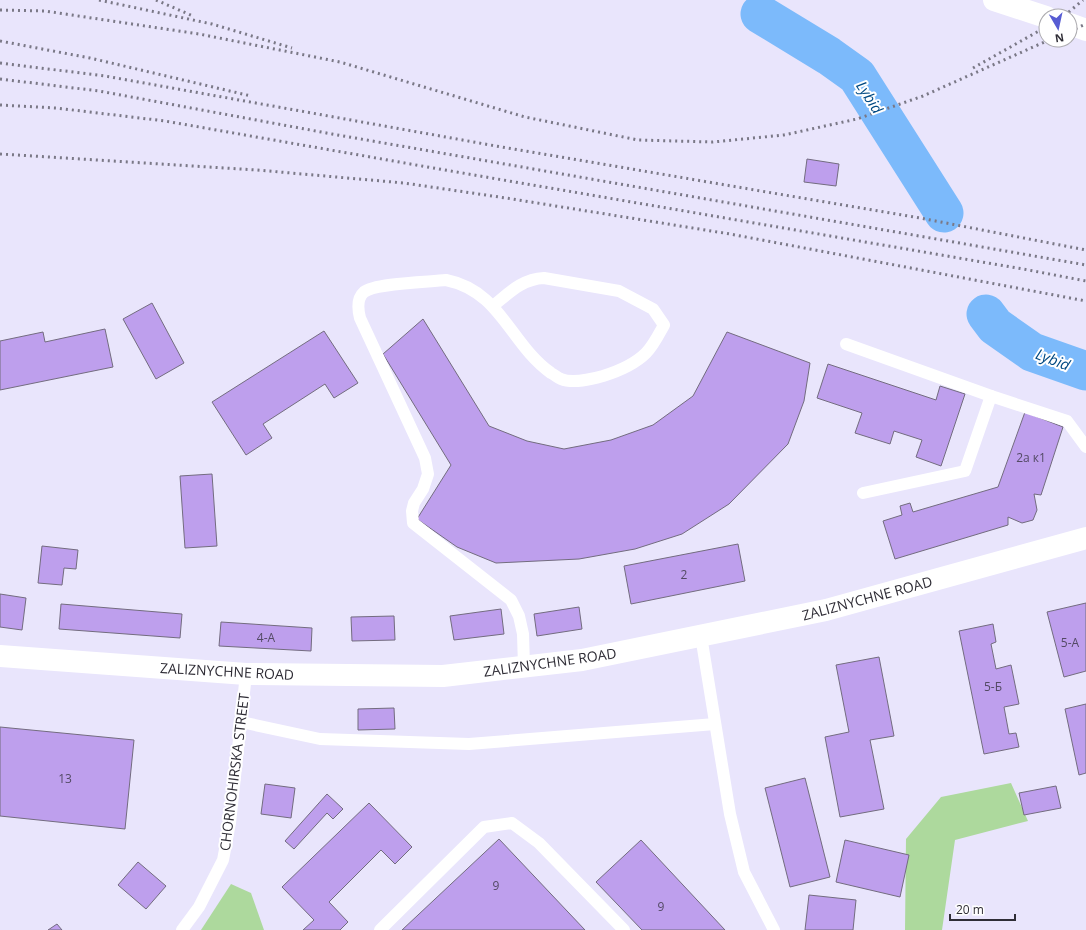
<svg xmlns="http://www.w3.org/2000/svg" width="1086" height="930" font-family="'Open Sans',sans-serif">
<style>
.green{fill:#add99d}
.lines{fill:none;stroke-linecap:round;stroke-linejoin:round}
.river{stroke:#7cbafb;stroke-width:39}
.building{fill:#be9fed;stroke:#736c7f}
.service{stroke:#fff;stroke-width:12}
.tertiary{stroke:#fff;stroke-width:22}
.secondary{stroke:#fff;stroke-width:22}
.rail{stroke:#7a7886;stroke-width:3;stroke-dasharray:2 4;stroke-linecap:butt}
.labels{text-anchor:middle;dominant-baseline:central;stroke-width:4;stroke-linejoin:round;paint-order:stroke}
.number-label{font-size:12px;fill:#534a64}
.street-label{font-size:14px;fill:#2f2d36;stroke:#fff}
.water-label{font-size:15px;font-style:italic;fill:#004982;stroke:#fff}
</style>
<rect width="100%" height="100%" fill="#e9e5fc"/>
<g class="green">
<path d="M1011,783L1028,821L955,840L942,930H905L906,839L941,797Z"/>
<path d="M231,884L251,893L264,930H201Z"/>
</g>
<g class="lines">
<g class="river">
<path d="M760,14L829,56L857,76L944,213"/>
<path d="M986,314L995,326L1032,352L1086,371"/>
</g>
</g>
<g class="building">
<path d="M807,159L839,164L836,186L804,182Z"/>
<path d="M152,303L184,363L156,379L123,319Z"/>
<path d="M423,319L489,426L527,441L564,449L611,440L653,425L693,396L727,332L810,363L804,401L788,444L729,504L682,534L635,549L579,559L496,563L457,547L417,519L451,465L383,354Z"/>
<path d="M105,329L113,367L0,390V341L43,332L45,342Z"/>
<path d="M324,331L358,383L334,398L325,384L263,424L272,438L246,455L212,402Z"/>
<path d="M828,364L936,400L940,386L965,394L941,466L916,457L922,440L894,431L890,444L855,433L862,413L817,398Z"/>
<path d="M1025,412L1063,427L1041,495L1034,494L1037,510L1033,520L1022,523L1008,517V525L895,559L883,521L902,515L900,506L910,503L913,512L998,487Z"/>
<path d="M212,474L217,546L185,548L180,476Z"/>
<path d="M738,544L745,581L631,604L624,566Z"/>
<path d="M42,546L78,550L76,569L64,568L62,585L38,583Z"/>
<path d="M0,594L26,598L22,630L0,627Z"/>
<path d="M1086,603V671L1064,677L1047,612Z"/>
<path d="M61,604L182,614L180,638L59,629Z"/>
<path d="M579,607L582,629L537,636L534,614Z"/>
<path d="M501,609L504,634L454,640L450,616Z"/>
<path d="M394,616L395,640L352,641L351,617Z"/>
<path d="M221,622L312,628L311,651L219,646Z"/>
<path d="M993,624L996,642L991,644L996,669L1011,665L1019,704L1004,707L1009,734L1016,733L1019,747L984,754L959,631Z"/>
<path d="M879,657L894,736L870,740L884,809L840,817L825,737L849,732L836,665Z"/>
<path d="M1086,704V773L1079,775L1065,709Z"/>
<path d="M394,708L395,729L358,730V709Z"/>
<path d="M0,727L134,740L125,829L0,816Z"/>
<path d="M805,778L830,877L790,887L765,788Z"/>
<path d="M265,784L295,788L291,818L261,814Z"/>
<path d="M1056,786L1061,808L1024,815L1019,793Z"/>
<path d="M327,794L343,809L333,819L327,813L294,849L285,841Z"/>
<path d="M369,803L412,847L395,864L381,850L329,902L348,922L340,930H303L314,920L282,887Z"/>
<path d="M499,839L585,930H402Z"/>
<path d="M641,840L725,930H642L596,882Z"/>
<path d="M845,840L909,855L900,897L836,882Z"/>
<path d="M138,862L166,886L146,909L118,885Z"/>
<path d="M809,895L856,900L853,930H805Z"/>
<path d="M57,924L62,930H48Z"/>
</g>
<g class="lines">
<g class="service">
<path d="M493,306C509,293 522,279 544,278L619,291L653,309L664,325C659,334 653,346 646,353C634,365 619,371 603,376C592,379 573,384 561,379C558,378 555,375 551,373C510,344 501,291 446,280C429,282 375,283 364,292C356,299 358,310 360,318L425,458L428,474L423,489L414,503L412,511L413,523L511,600L519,616L523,634L524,666"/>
<path d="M846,344L991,396"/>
<path d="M863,493L965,471L991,396L1067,421L1086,447"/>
<path d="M701,636L730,814L744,872L774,930"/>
<path d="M241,722L320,739L469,744L715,724"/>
<path d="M182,930L199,907L223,860L230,823L246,674"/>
<path d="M380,930L484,827L512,823L539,843L624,930"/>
</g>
<path class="tertiary" d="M0,656L246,674L443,676L582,660L826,610L1086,538"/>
<g class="secondary">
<path d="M994,0L1046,17"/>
<path d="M1070,24L1086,30"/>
</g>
<g class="rail">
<path d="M99,0L212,24L292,48"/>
<path d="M156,0L193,16"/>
<path d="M0,10L45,11L199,34L340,62L525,117L638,140L713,142L784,135L857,119L923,96L1049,40"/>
<path d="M1064,16L1083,0"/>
<path d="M1070,31L1086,24"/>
<path d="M0,41L90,58L251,96"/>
<path d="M0,63L105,76L496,146L920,218L1086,250"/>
<path d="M973,68L1046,27"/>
<path d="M0,79L99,91L332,134L1086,265"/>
<path d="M0,105L56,108L165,121L439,169L1023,269L1086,281"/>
<path d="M0,154L257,170L404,183L506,198L730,234L1086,301"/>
</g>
</g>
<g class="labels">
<g class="number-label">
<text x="1031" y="457">2а к1</text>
<text x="684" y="574">2</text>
<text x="266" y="637">4-А</text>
<text x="1070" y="642">5-А</text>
<text x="993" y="686">5-Б</text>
<text x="65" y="778">13</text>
<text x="496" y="885">9</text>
<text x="661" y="906">9</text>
</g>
<g class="street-label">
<text transform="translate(867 598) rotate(-15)">ZALIZNYCHNE ROAD</text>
<text transform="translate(550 662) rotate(-8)">ZALIZNYCHNE ROAD</text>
<text transform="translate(227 671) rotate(3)">ZALIZNYCHNE ROAD</text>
<text transform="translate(234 772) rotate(-83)">CHORNOHIRSKA STREET</text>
</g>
<g class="water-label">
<text transform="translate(870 97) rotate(57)">Lybid</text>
<text transform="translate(1053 359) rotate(21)">Lybid</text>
</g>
</g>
<g transform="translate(1058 28) rotate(171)"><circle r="19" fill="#ffffff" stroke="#acabaf"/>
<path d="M0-3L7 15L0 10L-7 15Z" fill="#575cd3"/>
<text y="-6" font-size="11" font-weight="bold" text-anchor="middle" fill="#2f2d36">N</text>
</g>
<path d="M950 914v6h65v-6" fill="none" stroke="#2f2d36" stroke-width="2"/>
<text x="956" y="914" font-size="12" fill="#2f2d36" stroke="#ffffff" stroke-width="3" paint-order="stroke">20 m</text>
</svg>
